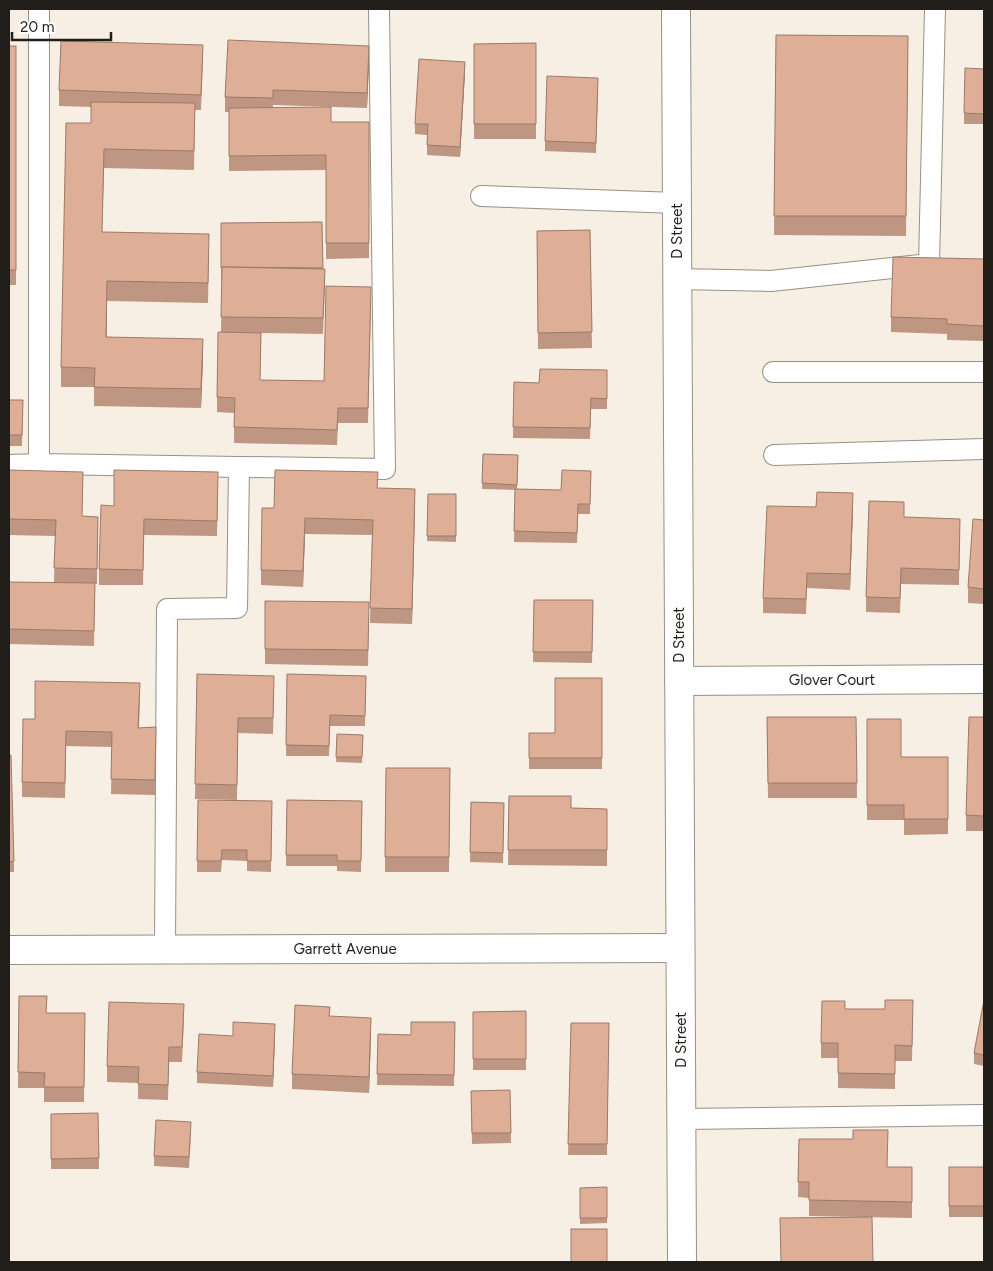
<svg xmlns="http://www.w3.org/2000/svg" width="993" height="1271" font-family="Figtree,sans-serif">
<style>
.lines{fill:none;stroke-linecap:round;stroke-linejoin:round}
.service-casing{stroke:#979086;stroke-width:22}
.minor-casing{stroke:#979086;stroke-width:30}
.tertiary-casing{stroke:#979086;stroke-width:30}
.service{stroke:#fff;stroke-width:20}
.minor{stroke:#fff;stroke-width:28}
.tertiary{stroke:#fff;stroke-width:28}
.wall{fill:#bf9682}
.shaded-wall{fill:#9b7a6a}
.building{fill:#deae97;stroke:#9b7a6a}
.labels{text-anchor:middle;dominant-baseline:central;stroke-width:4;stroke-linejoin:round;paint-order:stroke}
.street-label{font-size:15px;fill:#211e1a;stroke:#fefefe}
</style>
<rect width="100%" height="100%" fill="#f7efe4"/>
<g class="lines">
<g class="service-casing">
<g id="service">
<path d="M39,9V464L385,469L379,9"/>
<path d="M481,196L677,203"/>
<path d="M929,264L935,9"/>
<path d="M677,279L771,281L920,265"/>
<path d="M773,372H984"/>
<path d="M774,455L984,449"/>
<path d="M9,465L39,464"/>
<path d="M165,949L167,609L237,608L239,467"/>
<path d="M681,1119L984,1115"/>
</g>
</g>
<g class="minor-casing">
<g id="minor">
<path d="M679,681L984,679"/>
<path d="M9,950L680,948"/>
</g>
</g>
<g class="tertiary-casing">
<path id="tertiary" d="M676,9L682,1262"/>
</g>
<use href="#service" class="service"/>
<use href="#minor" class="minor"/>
<use href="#tertiary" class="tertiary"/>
</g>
<g class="wall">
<path d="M776,35L908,36L906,236L774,235Z"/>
<path d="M536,43V139H474V44Z"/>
<rect x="9" y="46" width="7" height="239"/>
<path d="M203,60L201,110H195L194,170L104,168L102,232L209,253L208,303L107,301V337L203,358L201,408L94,406V387H61V367L91,123V107L59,106V90Z"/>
<path d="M369,61L367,108L273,105V108L331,122H369V258L326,259V170L229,171V112H225V97Z"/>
<path d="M984,69V124H964V113Z"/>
<path d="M465,72L460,157L427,155V135L415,134V124Z"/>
<path d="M598,88L596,153L545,151V141Z"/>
<path d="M322,222L323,269L325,285L323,334L261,333L260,380L324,381L371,303L368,423H338L337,445L234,443V413L217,412V397L221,332L222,279H221V223Z"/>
<path d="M590,230L592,348L538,349L537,231Z"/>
<path d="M984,259V341L947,340V334L891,332V317Z"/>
<path d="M607,370V409H591L590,439L513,438L514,382L539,383Z"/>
<path d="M9,400H23L22,446H9Z"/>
<path d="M483,454L518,455L517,489L561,490L591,471L590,514H578L577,543L514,542L515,490L482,489Z"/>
<path d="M9,470L83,487L82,516L98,517L97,584H95L94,646L9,644V582L54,583L55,536L9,535Z"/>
<path d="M218,488L217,536L144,535L143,585H99V569L114,506Z"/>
<path d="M378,488L415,504L412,624L370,623L372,535L305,534L303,587L261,585V570L274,508Z"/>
<path d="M428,494H456V542L427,541Z"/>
<path d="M853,508L850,590L807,588L806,614L763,613V598Z"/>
<path d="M960,519L959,585L901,584L900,613L866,612V597Z"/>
<path d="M984,520V604L968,603V587Z"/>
<path d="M534,600H593L592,663L533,662Z"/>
<path d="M265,601L369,618L368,666L265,664Z"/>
<path d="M197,674L274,691L273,734L238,733L237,800L195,799Z"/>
<path d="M287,674L366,676L365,726H330L329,756H286Z"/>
<path d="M602,678V769H529V733H555Z"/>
<path d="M140,699L139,728L156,727L155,795L111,794L112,747L66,746L65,798L22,797V782L35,719Z"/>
<path d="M767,717H856L857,798H768Z"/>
<path d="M984,717V831H966V815Z"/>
<path d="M867,719L901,757H948V834L904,835V820H867Z"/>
<path d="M337,734L363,735L362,763L336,762Z"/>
<path d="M9,755L14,861V872H9Z"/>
<path d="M386,768H450L449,872H385Z"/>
<path d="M509,796L571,808L607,809V866L508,865Z"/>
<path d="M198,800L272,801L271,872L247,871V861L222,860L221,872H197Z"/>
<path d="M287,800L362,801L361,872L337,871V866H286Z"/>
<path d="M471,802L504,803L503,863L470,862Z"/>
<path d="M19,996L47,1013H85L84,1102H44V1088H18Z"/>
<path d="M984,1000V1066L974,1064V1053Z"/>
<path d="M845,1009L913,1015L912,1061H895V1089L838,1088V1058H821V1043Z"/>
<path d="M526,1011V1070H473V1012Z"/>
<path d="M330,1016L371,1033L369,1093L292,1089V1074Z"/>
<path d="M184,1019L182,1062H169L168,1100L138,1099V1083L107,1082V1066Z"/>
<path d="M455,1022L454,1086L377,1085L378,1034L411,1035Z"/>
<path d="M571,1023H609L607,1155H568Z"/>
<path d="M275,1035L273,1087L197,1083V1072L233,1036Z"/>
<path d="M510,1090L511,1143L472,1144L471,1091Z"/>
<path d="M98,1113L99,1169H51V1114Z"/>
<path d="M191,1133L189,1168L154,1166V1156Z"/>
<path d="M799,1139L887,1167H912V1218L809,1216V1198L798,1197Z"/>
<rect x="949" y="1167" width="35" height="50"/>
<path d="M607,1187V1223L580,1224V1188Z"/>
</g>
<g class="shaded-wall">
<path d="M369,46V61L367,108V93Z"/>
<path d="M465,62V72L460,157V147Z"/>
<path d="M203,339V358L201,408V389Z"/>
<path d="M415,489V504L412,624V609Z"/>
<path d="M853,493V508L850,590V574Z"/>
<path d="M305,518V534L303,587V571Z"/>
<path d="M371,1018V1033L369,1093V1077Z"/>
<path d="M275,1024V1035L273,1087V1076Z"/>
</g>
<g class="building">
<path d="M776,35L908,36L906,216H774Z"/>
<path d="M228,40L369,46L367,93L273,90V98L225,97Z"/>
<path d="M61,41L203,45L201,95L59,90Z"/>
<path d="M536,43V124H474V44Z"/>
<rect x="9" y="46" width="7" height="224"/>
<path d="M419,59L465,62L460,147L427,145L428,124H415Z"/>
<path d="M965,68L984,69V114L964,113Z"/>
<path d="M547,76L598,78L596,143L545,141Z"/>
<path d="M91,102L195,103L194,151L104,149L102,232L209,234L208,283L107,281L106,337L203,339L201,389L94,387L95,368L61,367L66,123H91Z"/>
<path d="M331,107V122H369V243H326V155L229,156V108Z"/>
<path d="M322,222L323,268L222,267V268H221V223Z"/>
<path d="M590,230L592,332L538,333L537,231Z"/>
<path d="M893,257L984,259V326L947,324V319L891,317Z"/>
<path d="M222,267L325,269L323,318L221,317Z"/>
<path d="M326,286L371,287L368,408H338L337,430L234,427L235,398L217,397L218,332L261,333L260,380L324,381Z"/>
<path d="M540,369L607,370V399L591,398L590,428L513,427L514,382L539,383Z"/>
<path d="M9,400H23L22,435H9Z"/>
<path d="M483,454L518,455L517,485L482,483Z"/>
<path d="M9,470L83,472L82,516L98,517L97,569L54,568L56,520L9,519Z"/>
<path d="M114,470L218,472L217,521L144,519L143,570L99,569L101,505L114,506Z"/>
<path d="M275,470L378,472L377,488L415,489L412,609L370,608L373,520L305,518L303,571L261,570L262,508H274Z"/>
<path d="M562,470L591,471L590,504H578L577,533L514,531L515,489L561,490Z"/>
<path d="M817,492L853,493L850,574L807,573L806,599L763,598L767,506L816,507Z"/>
<path d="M428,494H456V536H427Z"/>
<path d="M869,501L904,502V517L960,519L959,570L901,568L900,598L866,597Z"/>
<path d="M973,519L984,520V589L968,587Z"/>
<path d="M9,582L95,583L94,631L9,629Z"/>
<path d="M534,600H593L592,652H533Z"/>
<path d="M265,601L369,602L368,650L265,649Z"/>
<path d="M197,674L274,676L273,718H238L237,785L195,784Z"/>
<path d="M287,674L366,676L365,716L330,715L329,746L286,745Z"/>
<path d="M555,678H602V758H529V733H555Z"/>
<path d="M35,681L140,683L138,728L156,727L155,780L111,779L112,732L66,731L65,783L22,782L23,719H35Z"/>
<path d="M767,717H856L857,783H768Z"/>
<path d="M969,717H984V816L966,815Z"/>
<path d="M867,719H901V757H948V819H904V805H867Z"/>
<path d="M337,734L363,735L362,757H336Z"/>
<path d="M9,755H11L14,861L9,862Z"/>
<path d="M386,768H450L449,857H385Z"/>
<path d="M509,796H571V808L607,809V850H508Z"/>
<path d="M198,800L272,801L271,861H247V850H222L221,861H197Z"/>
<path d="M287,800L362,801L361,861H337V855H286Z"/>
<path d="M471,802L504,803L503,853L470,852Z"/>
<path d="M19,996H47L46,1013H85L84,1087H44L45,1073L18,1072Z"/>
<path d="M885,1000H913L912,1046L895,1045V1074L838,1073V1043H821L822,1001H845V1009H885Z"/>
<path d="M984,1000V1055L974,1053Z"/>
<path d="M109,1002L184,1004L182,1047H169L168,1085L138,1084L139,1067L107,1066Z"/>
<path d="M295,1005L330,1007L329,1016L371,1018L369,1077L292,1074Z"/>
<path d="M526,1011V1059H473V1012Z"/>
<path d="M233,1022L275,1024L273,1076L197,1072L199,1034L233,1036Z"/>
<path d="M411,1022H455L454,1075L377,1074L378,1034L411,1035Z"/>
<path d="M571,1023H609L607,1144H568Z"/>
<path d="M510,1090L511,1133H472L471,1091Z"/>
<path d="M98,1113L99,1158L51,1159V1114Z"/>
<path d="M156,1120L191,1122L189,1157L154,1156Z"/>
<path d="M853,1130H888L887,1167H912V1202L809,1200V1182H798L799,1139H853Z"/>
<rect x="949" y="1167" width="35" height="39"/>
<path d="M607,1187V1218H580V1188Z"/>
<path d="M872,1217L873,1262H781L780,1218Z"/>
<rect x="571" y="1229" width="36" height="33"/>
</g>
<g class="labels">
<g class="street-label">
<text transform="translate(677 231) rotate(-90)">D Street</text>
<text transform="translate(679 635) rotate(-90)">D Street</text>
<text x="832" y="680">Glover Court</text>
<text x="345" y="949">Garrett Avenue</text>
<text transform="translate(681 1040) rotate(-90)">D Street</text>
</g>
</g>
<rect width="993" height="1271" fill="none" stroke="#211e1a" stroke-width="20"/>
<path d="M12 32v8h99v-8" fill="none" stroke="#211e1a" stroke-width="2.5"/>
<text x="20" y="32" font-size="15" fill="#211e1a" stroke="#fefefe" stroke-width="4" paint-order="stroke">20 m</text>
</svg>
